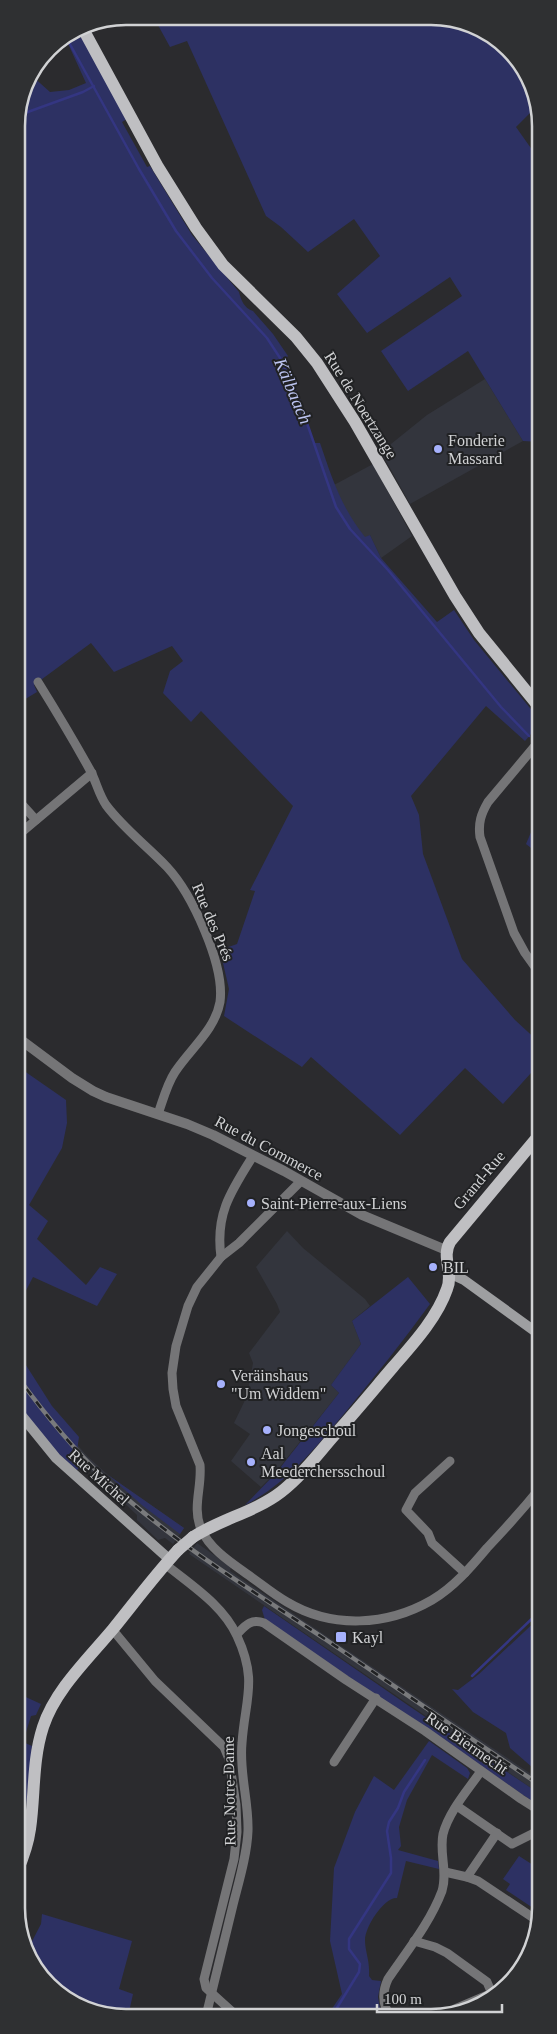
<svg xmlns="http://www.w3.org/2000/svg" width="557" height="2034" font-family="'Times New Roman',serif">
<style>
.built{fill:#33353d}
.green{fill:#2d3163}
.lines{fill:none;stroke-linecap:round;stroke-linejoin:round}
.stream{stroke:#343682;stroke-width:2.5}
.minor{stroke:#757577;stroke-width:9}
.tertiary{stroke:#757577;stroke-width:10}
.secondary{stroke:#9e9fa1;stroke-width:10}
.primary{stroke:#bfbfc2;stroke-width:12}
.rail-casing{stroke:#797a7c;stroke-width:4.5}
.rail{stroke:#212224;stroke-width:2.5;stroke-dasharray:8;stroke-linecap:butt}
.primary-bridge{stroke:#bfbfc2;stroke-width:12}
.poi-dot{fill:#a6b1fc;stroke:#212224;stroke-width:2}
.labels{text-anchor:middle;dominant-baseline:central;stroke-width:4;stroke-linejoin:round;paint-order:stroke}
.street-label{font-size:16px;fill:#d1d2d4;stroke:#212224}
.poi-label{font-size:16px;fill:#d1d2d4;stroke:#212224;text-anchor:start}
.water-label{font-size:18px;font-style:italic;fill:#bcc4f0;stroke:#212224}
.rim{fill:none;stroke:#d1d2d4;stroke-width:2.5}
</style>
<rect width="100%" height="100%" fill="#2b2b2e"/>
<g class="built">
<path d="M485,379L523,441L410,504L381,452L427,415Z"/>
<path d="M373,464L412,536L381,558L370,535L365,538L350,518L334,485Z"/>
<path d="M287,1231L303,1248L365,1299L370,1306L352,1321L361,1344L331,1385L339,1393L275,1473L261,1487L231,1461L250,1434L234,1423L247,1396L253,1363L249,1353L280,1312L277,1304L256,1267Z"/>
<path d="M17,1370L51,1415L88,1457L108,1475L184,1528L173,1544L165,1538L158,1540L137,1520V1515L76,1457L17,1383Z"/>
<path d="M197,1543L231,1567L230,1571L540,1780V1794L189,1554Z"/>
</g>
<g class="green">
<path d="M153,16L452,18L509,49L537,106L516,127L540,161V213L532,219L540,230V442L523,441L468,351L408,391L381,351L462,296L450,277L367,333L337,294L380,256L354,219L308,252L281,227L266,216L187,41L170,47Z"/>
<path d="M78,29L127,119L122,122L147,167L150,166L192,235L239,292C241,300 244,308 253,311L273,334L288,356L282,362L299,400L313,443H320C332,478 341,507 365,537L370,535L381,558L437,622L454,610L474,640L539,719L532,733L525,741L486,706L411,796L419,815L423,854L462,959L515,1020L540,1043V1063L503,1104L465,1068L400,1135L311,1057L302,1067L224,1016L229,989L220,950L237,944L255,891L250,890L293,806L201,711L191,722L163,693L170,671L183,661L172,646L114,672L91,643L34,685L37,692L17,704L16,119L25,84L31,75L50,92L69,90L86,83L65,37Z"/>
<path d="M540,811V855L526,844Z"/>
<path d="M17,1066L66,1100L67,1123L62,1148L29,1205L48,1221L37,1239L86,1285L100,1267L117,1274L97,1306L33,1277L17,1308Z"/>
<path d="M408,1277L430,1304C404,1340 376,1375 348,1409C317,1446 288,1483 245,1505L276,1473L339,1393L331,1385L361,1344L352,1321Z"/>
<path d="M17,1351L52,1406L79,1437L76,1457L80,1463V1468L75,1471L51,1448L17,1402Z"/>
<path d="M108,1475L184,1528L180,1534L143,1506Z"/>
<path d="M264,1606L409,1706L540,1794V1806L523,1795C438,1736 351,1679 265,1620L262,1610Z"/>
<path d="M540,1617V1774L510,1748L506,1733L473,1712L452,1689L458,1690L479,1674Z"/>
<path d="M17,1693L41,1704L36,1715L31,1716L23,1742L32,1746L24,1827L17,1854Z"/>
<path d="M429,1741L467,1768L470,1773L468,1779L432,1755L407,1800L399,1827L401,1846L398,1850L438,1861L439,1869L406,1861L397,1898C384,1897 365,1927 365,1940C365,1952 370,1960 369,1976L372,1980L381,1981L378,1997L380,2008L360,2016H327L342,1994L330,1941L334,1868L355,1812L374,1776L394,1790Z"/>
<path d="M519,1856L541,1870V1903L536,1910L506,1890L510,1884L503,1879Z"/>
<path d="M42,1914L132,1941L119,1989L133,1994L129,2012L143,2016L121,2014L120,2016H105L48,1985L29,1947L41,1924Z"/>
</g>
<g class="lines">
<g class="stream">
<path d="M66,37L139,169L176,231L212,278L267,338L282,361L299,400L336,507L350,529L388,570L501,707L529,736"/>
<path d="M17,118L25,113L83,92L94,86"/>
<path d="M472,1676L540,1611"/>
<path d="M332,2016L359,1972L360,1964L349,1949V1939L391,1873V1858L387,1831L389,1822L398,1808L404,1792L425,1760"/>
</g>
<g class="minor">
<path d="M38,682C56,711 74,741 90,770C96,781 99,795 106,805C123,828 147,846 167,867C192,894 225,965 220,1002C215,1030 190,1049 175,1072C167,1084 163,1100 158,1114"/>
<path d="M540,740L488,802C481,814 478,823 480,837L514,933L525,953L540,974"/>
<path d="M17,799L36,820"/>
<path d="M17,836L92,773"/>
<path d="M529,1146L540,1156"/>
<path d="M301,1181L239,1243L221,1257L197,1287L188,1306L176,1346L172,1373L173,1389L176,1406L200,1465C202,1488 192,1507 201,1529C209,1548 230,1562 247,1574C260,1583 273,1594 287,1602C332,1629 387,1626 432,1600C454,1587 471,1567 487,1548C505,1529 523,1509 540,1488"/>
<path d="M221,1257C215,1214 231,1191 253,1156"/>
<path d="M450,1461L415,1493L406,1510L428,1533L432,1543L465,1573"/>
<path d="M165,1564C191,1585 223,1605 237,1636C258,1681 245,1699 242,1743C239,1773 249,1801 248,1831C247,1855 239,1881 233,1905C224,1942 215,1979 206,2016"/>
<path d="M112,1629L155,1681L224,1747L229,1759L236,1805L237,1832L234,1859L204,1979L206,1988L237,2016"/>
<path d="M237,1634C245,1626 251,1618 264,1623L346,1680L425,1731L521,1799L540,1811"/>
<path d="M334,1762L376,1698"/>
<path d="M457,1806L512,1844L540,1830"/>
<path d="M445,1872L467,1877L478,1881L538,1921"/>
<path d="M467,1877L497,1833"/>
<path d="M414,1941L435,1947L447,1953L487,1982L493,1996"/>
<path d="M391,2017C382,2005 382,1992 388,1979C407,1951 430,1923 442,1891C448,1872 439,1853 443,1834C449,1811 468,1790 481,1771"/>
<path d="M446,2017L455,2009L502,1989"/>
</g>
<path class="tertiary" d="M17,1037L72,1078L93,1091L106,1097L187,1124L213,1135L284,1171L362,1215L446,1250"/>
<g class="secondary">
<path d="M451,1274L464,1280L540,1335"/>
<path d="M17,1410L56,1458L169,1559"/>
</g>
<g class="primary">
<path d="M82,27L158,167L196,228L223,265L296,337L317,363L355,422L455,596L479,633L540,708"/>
<path d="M193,1537C221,1519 255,1512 281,1492C303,1475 320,1451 338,1431C357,1410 375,1388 393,1367C413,1344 437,1318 447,1289C454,1272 441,1258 450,1242L540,1134"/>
<path d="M17,1872C23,1858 28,1844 30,1829C35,1795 32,1761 43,1727C55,1690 88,1659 113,1629C134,1603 155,1575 178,1550"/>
</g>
<g class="rail-casing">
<path id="rail" d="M17,1376C44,1413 72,1448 105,1479C171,1541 250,1589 325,1639C397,1688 468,1737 540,1785"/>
</g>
<use href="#rail" class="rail"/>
<path class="primary-bridge" d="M178,1550L193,1537"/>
</g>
<g class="poi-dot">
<circle cx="438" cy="449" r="5"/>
<circle cx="251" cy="1203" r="5"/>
<circle cx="433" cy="1267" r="5"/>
<circle cx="221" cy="1384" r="5"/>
<circle cx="267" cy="1430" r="5"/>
<circle cx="251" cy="1462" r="5"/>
<rect x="335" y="1631" width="12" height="12" rx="2.5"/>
</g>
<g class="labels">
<g class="street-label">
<text transform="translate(361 405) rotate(58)">Rue de Noertzange</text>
<text transform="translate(213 922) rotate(67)">Rue des Prés</text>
<text transform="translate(269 1148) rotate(28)">Rue du Commerce</text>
<text transform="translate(479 1180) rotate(-50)">Grand-Rue</text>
<text transform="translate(99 1477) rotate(42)">Rue Michel</text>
<text transform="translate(467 1743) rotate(35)">Rue Biermecht</text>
<text transform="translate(229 1791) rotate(-91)">Rue Notre-Dame</text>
</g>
<g class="poi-label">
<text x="448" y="440">Fonderie<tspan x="448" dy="18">Massard</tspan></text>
<text x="261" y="1203">Saint-Pierre-aux-Liens</text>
<text x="443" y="1267">BIL</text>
<text x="231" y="1375">Veräinshaus<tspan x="231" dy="18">"Um Widdem"</tspan></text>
<text x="277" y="1430">Jongeschoul</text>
<text x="261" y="1453">Aal<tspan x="261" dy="18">Meederchersschoul</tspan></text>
<text x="352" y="1637">Kayl</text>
</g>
<g class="water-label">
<text transform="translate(293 391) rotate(67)">Kälbaach</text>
</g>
</g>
<path d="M0 0H557V2034H0ZM126 25H431A101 101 0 0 1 532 126V1908A101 101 0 0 1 431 2009H126A101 101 0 0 1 25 1908V126A101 101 0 0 1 126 25Z" fill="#2f3032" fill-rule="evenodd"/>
<path class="rim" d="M126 25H431A101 101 0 0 1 532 126V1908A101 101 0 0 1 431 2009H126A101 101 0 0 1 25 1908V126A101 101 0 0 1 126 25Z"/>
<path d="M377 2004v8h125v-8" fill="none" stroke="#d1d2d4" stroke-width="2.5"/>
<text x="384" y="2004" font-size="15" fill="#d1d2d4" stroke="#212224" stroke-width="4" paint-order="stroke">100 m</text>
</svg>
